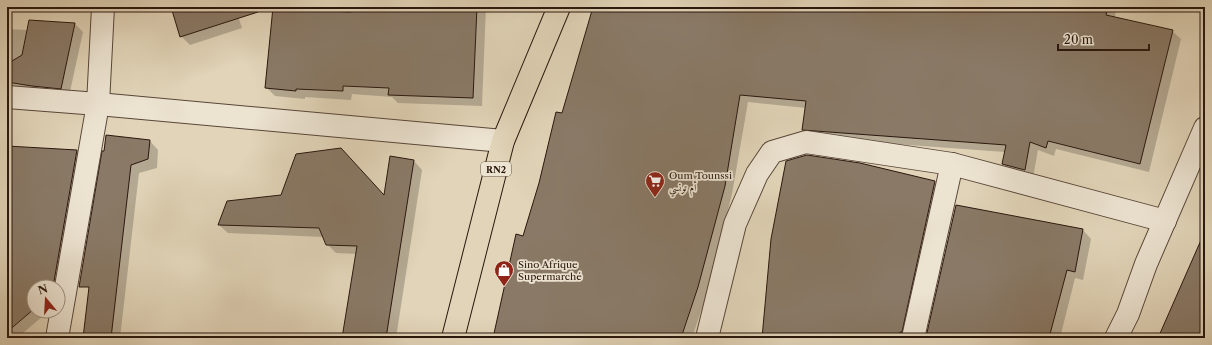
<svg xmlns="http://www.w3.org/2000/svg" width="1212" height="345" font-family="'Libre Caslon Text',Amiri,serif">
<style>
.shadow{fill:#0003}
.building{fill:#897966;stroke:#2a170e}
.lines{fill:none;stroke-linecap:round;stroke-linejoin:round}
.minor-casing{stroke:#584638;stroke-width:24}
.highway-casing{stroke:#2a170e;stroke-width:24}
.minor{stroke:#ece3d1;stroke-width:22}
.highway{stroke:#e1d4b8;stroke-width:22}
.labels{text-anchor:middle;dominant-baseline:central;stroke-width:3.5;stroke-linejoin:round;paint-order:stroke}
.shield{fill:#ece3d1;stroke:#645448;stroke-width:1}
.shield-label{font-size:9px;font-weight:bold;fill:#2a170e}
.poi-label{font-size:10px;fill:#2a170e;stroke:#ece3d1;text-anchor:start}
</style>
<rect width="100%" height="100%" fill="#e1d4b8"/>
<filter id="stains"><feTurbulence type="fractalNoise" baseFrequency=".005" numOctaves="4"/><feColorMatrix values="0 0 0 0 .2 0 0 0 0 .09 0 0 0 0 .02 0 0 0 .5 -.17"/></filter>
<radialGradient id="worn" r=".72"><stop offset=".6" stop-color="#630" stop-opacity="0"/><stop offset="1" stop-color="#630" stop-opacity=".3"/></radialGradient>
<g class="shadow">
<path d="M172,7H235L242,28L190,45L181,36Z"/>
<path d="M274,7H486L482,106L398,103L392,97L352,94L351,100L305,97V99L275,96L266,87Z"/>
<path d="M601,7H1116L1115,18L1172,31L1181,39L1149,172L1056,149L1054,156L1038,150L1033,178L1011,172L1003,164L1005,152L811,138L803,130L806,108L748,102L732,194L706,296L692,338H494L524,237L562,114Z"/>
<path d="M75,24L83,32L69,96L10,89L7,85V29L28,30Z"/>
<path d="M150,141L158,150L157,168L139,173L120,338H84L103,152Z"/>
<path d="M7,147L77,150L85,159L58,287H34V311H49L17,338H7Z"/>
<path d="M414,161L422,170L396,338H343L357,254L336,253L327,244L324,237L228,233L219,225L385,197Z"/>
<path d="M860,164L935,182L943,190L910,338H762Z"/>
<path d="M956,206L1083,230L1091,239L1083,280L1075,278L1060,338H927Z"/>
</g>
<g class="building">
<path d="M171,7H257L258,12L180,37Z"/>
<path d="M273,7H304V10L351,12V7H477L473,98L388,95L389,88L343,86V91L296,89V91L265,88Z"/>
<path d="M593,7H1108L1106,15L1173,30L1140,164L1048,141L1046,148L1030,142L1025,170L1002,164L1006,145L802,130L806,101L740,95L725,186L698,287L681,338H493L516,234L523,236L539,183L556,112L562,113Z"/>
<path d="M29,20L75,23L61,89L32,86L7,82V64L22,55Z"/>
<path d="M106,135L150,140L148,159L131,165L111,338H83L89,287H79L102,151H104Z"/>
<path d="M7,146L77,150L53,287H34V309L7,332Z"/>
<path d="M341,148L384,195L390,156L414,160L386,338H342L357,246L326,245L319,228L218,225L227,201L281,195L296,154Z"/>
<path d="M807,155L860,163L935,181L902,332H900L898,338H762L771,239L786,161Z"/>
<path d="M956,205L1083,229L1075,272L1067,270L1049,338H931L926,337Z"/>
<path d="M1205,231V338H1158Z"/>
</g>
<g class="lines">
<g class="minor-casing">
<g id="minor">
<path d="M7,97L98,104L503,141"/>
<path d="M57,338L98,104L103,7"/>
<path d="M707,338L735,224L757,174L772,152L806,142L952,164L1165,221"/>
<path d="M913,338L952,164"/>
<path d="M1116,338L1128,314L1146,264L1205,128"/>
</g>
</g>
<g class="highway-casing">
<path id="highway" d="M453,338L503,141L559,7"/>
</g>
<use href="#minor" class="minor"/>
<use href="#highway" class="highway"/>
</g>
<defs>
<g id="supermarket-pin" transform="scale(1)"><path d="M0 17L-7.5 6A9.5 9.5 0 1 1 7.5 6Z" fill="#8f2418" stroke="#ece3d1"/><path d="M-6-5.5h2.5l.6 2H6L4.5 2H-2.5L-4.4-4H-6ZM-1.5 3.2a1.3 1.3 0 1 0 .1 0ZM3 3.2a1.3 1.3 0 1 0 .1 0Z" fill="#fff"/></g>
<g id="shop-pin" transform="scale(1)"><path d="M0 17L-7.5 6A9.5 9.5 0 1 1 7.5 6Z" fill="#8f2418" stroke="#ece3d1"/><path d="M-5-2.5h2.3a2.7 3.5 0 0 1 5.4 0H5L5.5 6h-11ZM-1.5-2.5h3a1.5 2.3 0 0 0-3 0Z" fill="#fff"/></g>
</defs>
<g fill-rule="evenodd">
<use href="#supermarket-pin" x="655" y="181"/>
<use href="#shop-pin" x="504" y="270"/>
</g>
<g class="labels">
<rect class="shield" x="481" y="162" width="30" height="14" rx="3"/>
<g class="shield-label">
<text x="496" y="169">RN2</text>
</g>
<g class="poi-label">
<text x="669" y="175">Oum Tounssi<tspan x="669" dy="12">أم تونسي</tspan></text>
<text x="518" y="264">Sino Afrique<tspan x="518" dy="12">Supermarché</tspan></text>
</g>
</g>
<rect width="1212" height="345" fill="none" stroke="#e1d4b8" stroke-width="24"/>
<rect x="8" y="8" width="1196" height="329" fill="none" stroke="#2a170e" stroke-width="2"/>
<rect x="12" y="12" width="1188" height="321" fill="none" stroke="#2a170e"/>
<g transform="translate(46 299) rotate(342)"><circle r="19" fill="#ece3d1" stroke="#9e9183"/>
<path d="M0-3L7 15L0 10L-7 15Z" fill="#8f2418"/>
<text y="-6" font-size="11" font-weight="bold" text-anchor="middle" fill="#2a170e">N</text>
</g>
<path d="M1058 44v6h91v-6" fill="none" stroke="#2a170e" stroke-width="2"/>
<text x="1064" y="44" font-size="12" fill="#2a170e" stroke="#ece3d1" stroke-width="3" paint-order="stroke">20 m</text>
<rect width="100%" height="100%" filter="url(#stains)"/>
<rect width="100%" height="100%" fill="url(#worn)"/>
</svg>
